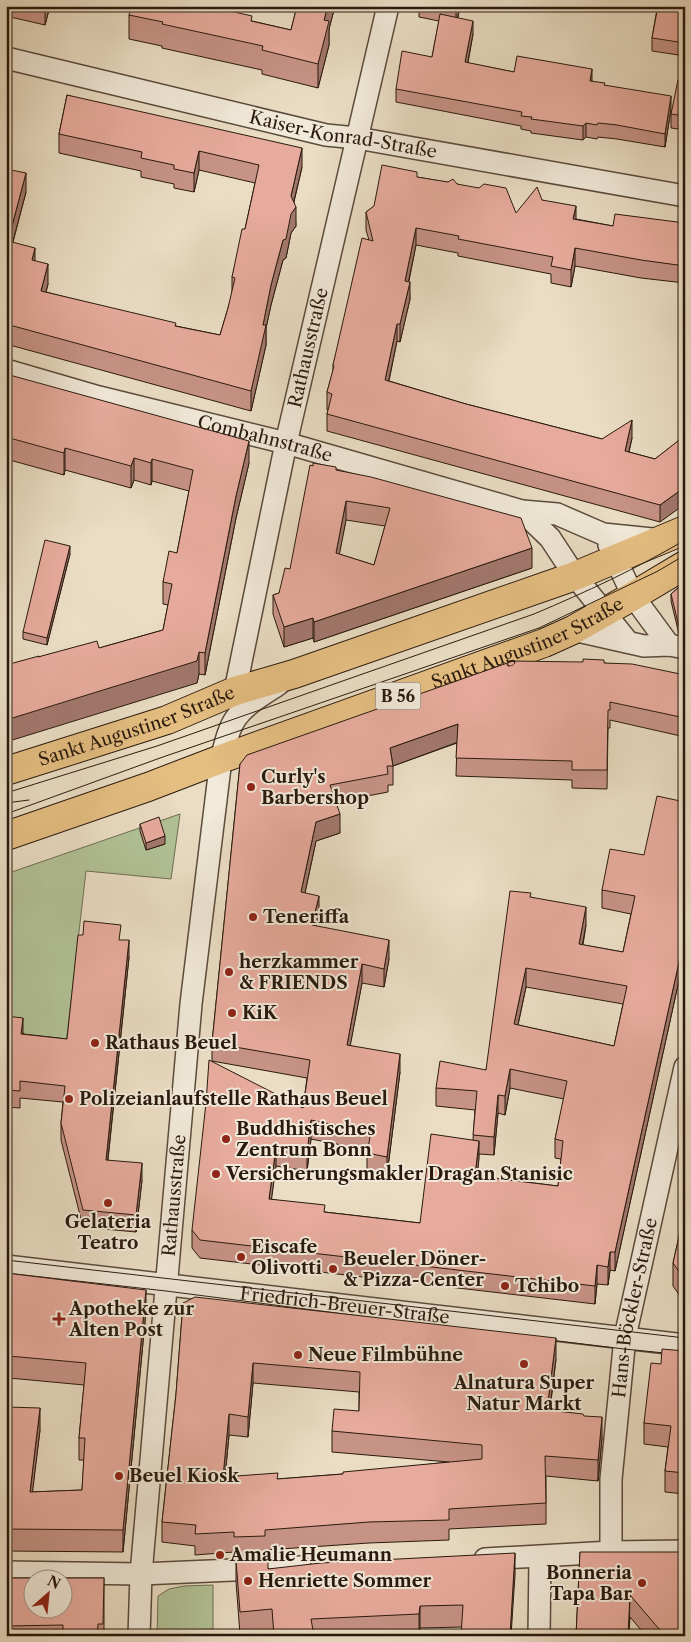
<svg xmlns="http://www.w3.org/2000/svg" width="691" height="1642" font-family="'Libre Caslon Text',serif">
<style>
.green{fill:#b2c297;stroke:#6e6e52}
.lines{fill:none;stroke-linecap:round;stroke-linejoin:round}
.minor-casing{stroke:#5a4b3c;stroke-width:24}
.primary-casing{stroke:#2a1a0e;stroke-width:30}
.minor{stroke:#f1e9d9;stroke-width:21}
.primary{stroke:#e5be82;stroke-width:28}
.tram{stroke:#2a1a0e;stroke-width:1}
.wall{fill:#c79387;stroke:#2a1a0e;fill-rule:evenodd}
.shaded-wall{fill:#a2786e;stroke:#2a1a0e}
.building{fill:#e7ab9d;stroke:#2a1a0e;fill-rule:evenodd}
.poi-dot{fill:#8f2418;stroke:#f1e9d9;stroke-width:2}
.labels{text-anchor:middle;dominant-baseline:central;stroke-width:4;stroke-linejoin:round;paint-order:stroke}
.shield{fill:#f1e9d9;stroke:#66584b;stroke-width:1}
.shield-label{font-size:16px;font-weight:bold;fill:#2a1a0e}
.street-label{font-size:18px;fill:#2a1a0e;stroke:#f1e9d9}
.poi-label{font-size:18px;font-weight:bold;fill:#2a1a0e;stroke:#f1e9d9;text-anchor:start}
</style>
<rect width="100%" height="100%" fill="#eaddc4"/>
<filter id="stains"><feTurbulence type="fractalNoise" baseFrequency=".004" numOctaves="4"/><feColorMatrix values="0 0 0 0 .2 0 0 0 0 .09 0 0 0 0 .02 0 0 0 .5 -.17"/></filter>
<radialGradient id="worn" r=".72"><stop offset=".6" stop-color="#630" stop-opacity="0"/><stop offset="1" stop-color="#630" stop-opacity=".3"/></radialGradient>
<g class="green">
<path d="M180,814L171,879L86,871L65,1053L23,1048L24,1033L6,1031V874Z"/>
<path d="M213,1585V1636H157L158,1596L169,1589L184,1586Z"/>
</g>
<g class="lines">
<g class="minor-casing">
<g id="minor">
<path id="s1" d="M6,58L326,135L357,138L685,196"/>
<path id="s2" d="M6,370L99,397L286,443L522,511L557,514L603,534L662,540"/>
<path d="M522,511L550,538L575,576L628,642"/>
<path d="M609,545L633,596L669,645"/>
<path d="M573,630L644,646L669,645L685,648"/>
<path id="s3" d="M235,691L286,443L388,6"/>
<path id="s4" d="M6,1266L685,1345"/>
<path id="s5" d="M611,1552V1479L625,1337L685,1067"/>
<path d="M485,1559L611,1552L685,1551"/>
<path d="M6,1572L141,1574L300,1567"/>
<path id="s6" d="M139,1636L141,1574L191,1004L221,759C225,745 228,729 236,718C247,703 264,694 279,684"/>
<path d="M539,1636L540,1557"/>
</g>
</g>
<g class="primary-casing">
<g id="primary">
<path id="s7" d="M6,771L167,720L235,691L294,674L575,576L685,530"/>
<path id="s8" d="M6,836L148,787L221,759L544,643L573,630L633,596L685,565"/>
</g>
</g>
<use href="#minor" class="minor"/>
<use href="#primary" class="primary"/>
<g class="tram">
<path d="M6,793L157,746L534,614C586,592 636,569 685,540"/>
<path d="M6,803L29,800"/>
<path d="M6,814L160,758L539,628L658,571L685,555"/>
<path d="M6,1260L685,1338"/>
<path d="M6,1273L166,1291L383,1319"/>
<path d="M542,1339L624,1349L685,1355"/>
</g>
</g>
<g class="wall">
<path d="M6,6H50L45,25L6,16Z"/>
<path d="M297,6H335L329,29V45L318,88L262,74V70L162,48V46L129,39V15L252,21L291,30Z"/>
<path d="M419,6H460L458,18L473,34L468,63L514,72L592,81L671,109L665,147L617,139L598,137L597,139L586,137L583,140L531,133V131L521,129V126L396,102V89L432,57L439,21L419,17Z"/>
<path d="M644,6H674L685,8V56L652,51V38L657,9Z"/>
<path d="M685,81V130L671,128V114Z"/>
<path d="M67,95L302,167L294,202L296,226L291,233L286,258L283,260L271,305L266,328V345L251,411L6,344V169L26,192L13,242L35,261L48,284L46,292L176,326L220,335L228,308L232,294V277L245,229L255,183L199,170L194,192L174,188V184L141,177V171L59,153V134Z"/>
<path d="M417,177L457,184L516,213L542,200L576,219L613,226L685,223V283L641,278L575,266L571,287L551,283V274L458,256V253L416,245L409,281L410,299L400,342L397,341L389,381L466,404L602,439L632,438L629,452L655,459L681,439V435L685,432L660,522L327,431V414L328,410H327V392L333,371V365L369,240L366,230V212Z"/>
<path d="M6,374L249,463L236,518L205,675L199,674L197,683L39,657L99,648L163,630L168,605L163,604V582L177,553L189,491L152,481L151,485L134,480L131,488L65,470L64,475L6,459Z"/>
<path d="M336,470L532,568L314,642L313,638L284,647L273,614V595L279,593ZM346,520L385,526L374,565L339,554Z"/>
<path d="M70,554L47,645L23,639V632Z"/>
<path d="M685,582V636L679,634L671,601V594Z"/>
<path d="M604,663L685,675V737L610,720V728H608L607,789L572,788V780L456,776L457,743L393,766V785H388V792L336,802L340,833L316,841L305,893L319,914L316,926L389,959L384,987L362,983L350,1045L400,1072L387,1175L367,1172V1150L311,1139L307,1171L276,1166L271,1199L325,1212L420,1223L473,1140L475,1110L436,1106V1088L486,1070L531,897L586,925L583,945L623,952L631,914L602,908V890L644,855L685,802V953L615,1271L610,1270L608,1285L597,1284L595,1304L200,1258L192,1248V1230L303,1108L307,1078L212,1061V1043L240,764ZM526,987L623,1004L614,1046L518,1025ZM510,1088L564,1099L555,1139V1158L561,1159L558,1186L477,1176L479,1154L494,1155L498,1113L505,1115Z"/>
<path d="M140,824L165,844L146,850L140,831Z"/>
<path d="M121,940L129,957L108,1160L142,1180L136,1232L83,1227L61,1140V1123L63,1102L20,1098V1108L6,1107V1016L23,1034L67,1039Z"/>
<path d="M685,1210V1303L673,1286V1263Z"/>
<path d="M6,1273L146,1311L123,1552L6,1551V1407L40,1430L32,1492L82,1490L84,1460H79V1438L84,1385L20,1379L6,1378Z"/>
<path d="M183,1303L556,1359L550,1410L584,1416L602,1438L598,1481L546,1476V1524L449,1529V1540L369,1543L265,1550V1556L234,1558V1552L195,1555V1546L162,1542V1522L176,1394ZM253,1383L359,1392V1411L332,1431V1452L449,1462L343,1474L278,1479L225,1477L229,1435L248,1437Z"/>
<path d="M685,1351V1494L665,1492V1471L668,1447L644,1444V1423L661,1364Z"/>
<path d="M580,1552L685,1636H646L630,1617L629,1636H576Z"/>
<path d="M236,1560L268,1569L515,1575L462,1627L420,1628L419,1636H272V1632L240,1634L236,1582Z"/>
<rect x="6" y="1578" width="98" height="58"/>
</g>
<g class="shaded-wall">
<path d="M45,6H50L45,25Z"/>
<path d="M328,6H335L329,29V45L318,88V64L324,20Z"/>
<path d="M457,6H460L456,25V10Z"/>
<path d="M473,21V34L465,76V62Z"/>
<path d="M592,69V83L590,81Z"/>
<path d="M671,96V109L665,147V134Z"/>
<path d="M586,123V137L583,140V126Z"/>
<path d="M302,148V167L291,213L296,207V226L291,233L286,258L283,260L271,305L266,328V345L251,411V391L263,325L271,285L283,240L291,196Z"/>
<path d="M199,151V170L194,192V173Z"/>
<path d="M26,173V192L8,260V241Z"/>
<path d="M576,206V224L573,219Z"/>
<path d="M416,228V245L405,298V281Z"/>
<path d="M35,248V267L32,260Z"/>
<path d="M575,248V266L571,287V270Z"/>
<path d="M48,264V284L41,311V291Z"/>
<path d="M410,282V299L400,342V324Z"/>
<path d="M397,324V341L385,398V380Z"/>
<path d="M632,420V438L625,468V451Z"/>
<path d="M249,441V463L236,518L205,675V653L236,496Z"/>
<path d="M65,448V470L64,475V453Z"/>
<path d="M134,458V480L131,488V466Z"/>
<path d="M152,459V481L151,485V463Z"/>
<path d="M685,487V504L660,522V505Z"/>
<path d="M346,501V520L336,572V553Z"/>
<path d="M70,546V554L47,645V638Z"/>
<path d="M532,548V568L314,642V622Z"/>
<path d="M313,618V638L284,647V627Z"/>
<path d="M199,652V674L197,683L6,742V720Z"/>
<path d="M458,724V742L393,766L390,748Z"/>
<path d="M340,814V833L316,841L301,911V892L316,822Z"/>
<path d="M165,836V844L146,850V843Z"/>
<path d="M319,896V914L312,944V925Z"/>
<path d="M586,907V925L579,963V944Z"/>
<path d="M685,935V953L615,1271V1252Z"/>
<path d="M129,940V957L106,1176V1160Z"/>
<path d="M389,940V959L384,987V969Z"/>
<path d="M362,964V983L347,1063V1045Z"/>
<path d="M526,968V987L514,1043V1024Z"/>
<path d="M23,1018V1035L21,1034Z"/>
<path d="M400,1054V1072L387,1175V1157Z"/>
<path d="M510,1069V1088L505,1115V1096Z"/>
<path d="M498,1095V1113L494,1155V1137Z"/>
<path d="M311,1120V1139L307,1171V1153Z"/>
<path d="M479,1141V1159L475,1194V1176Z"/>
<path d="M276,1148V1166L269,1218V1199Z"/>
<path d="M142,1163V1180L136,1232V1215Z"/>
<path d="M610,1252V1270L608,1285V1267Z"/>
<path d="M597,1265V1284L595,1304V1286Z"/>
<path d="M146,1290V1311L123,1552V1530Z"/>
<path d="M556,1338V1359L547,1430V1410Z"/>
<path d="M253,1363V1383L248,1437V1417Z"/>
<path d="M40,1408V1430L30,1513V1492Z"/>
<path d="M229,1414V1435L223,1497V1477Z"/>
<path d="M602,1417V1438L598,1481V1460Z"/>
<path d="M515,1553V1575L511,1636H510Z"/>
<path d="M630,1595L629,1636H628Z"/>
<path d="M420,1606V1628L419,1636V1614Z"/>
</g>
<g class="building">
<path d="M35,6H45V9Z"/>
<path d="M131,6H208L252,16L251,21L291,30L297,6H328L324,20L329,21L318,64L262,50L263,46L162,24L163,22L129,15Z"/>
<path d="M437,6H457L456,10Z"/>
<path d="M658,6H674L685,8V43L652,38Z"/>
<path d="M440,14L473,21L465,62L514,72L517,56L592,69L590,81L605,83L604,85L671,96L665,134L617,125L598,123L597,125L586,123L583,126L531,119L532,117L521,116L522,112L396,89L402,51L432,57Z"/>
<path d="M678,80L685,81V116L671,114Z"/>
<path d="M67,95L302,148L291,196L296,207L291,214L286,239L283,240L271,285L263,325H266L251,391L6,324V169L26,173L8,241L35,248L32,260L48,264L41,291L176,323L175,326L220,335L228,308L235,278L232,277L242,229H245L259,165L199,151L194,173L174,169V165L141,158L142,152L59,134Z"/>
<path d="M382,165L417,172V177L448,182L453,179L457,184L479,188L484,184L506,188L516,213L537,187L542,200L576,206L573,219L613,226L615,214L685,223V266L641,260L575,248L571,270L551,266L553,257L458,239L459,236L416,228L405,281L410,282L400,324H397L385,380L466,404L602,439L632,420L625,451L655,459L683,437L681,435L685,432V487L660,505L327,414L332,394L327,392L334,366L333,365L362,238L373,241L366,212L374,206Z"/>
<path d="M6,374L249,441L236,496L205,653L199,652L197,661L6,720V665L39,656L38,657L97,641L99,648L163,630L172,584L163,582L169,551L177,553L193,470L152,459L151,463L134,458L131,466L65,448L64,453L6,437Z"/>
<path d="M313,463L336,467V470L371,477L521,518L532,548L314,622L313,618L284,627L273,595L279,593L285,568L290,569L310,465L313,466ZM346,501L390,508L374,565L336,553Z"/>
<path d="M45,540L70,546L47,638L23,632Z"/>
<path d="M685,582V629L679,627L671,594Z"/>
<path d="M583,659L604,660V663L632,664L685,675V718L610,702V710H608L607,770H572V761L456,758L458,724L390,748L393,766H387L388,774L330,785L340,814L316,822L301,892L319,896L312,925L389,940L384,969L362,964L347,1045L400,1054L387,1157L367,1153L371,1132L311,1120L307,1153L276,1148L269,1199L325,1205L324,1212L420,1223L431,1134L479,1141L475,1176L558,1186L563,1141L555,1139L567,1081L510,1069L505,1096L498,1095L494,1137L473,1135L477,1091L436,1088L440,1061L486,1070L510,891L531,893L530,897L586,907L579,944L623,952L635,896L602,890L610,849L644,855L657,796L685,802V935L615,1252H610L608,1267L597,1265L595,1286L200,1240L192,1230L206,1103L209,1060L303,1108L310,1060L212,1043L240,764L247,755L513,661L583,662ZM526,968L627,986L614,1046L514,1024Z"/>
<path d="M159,817L165,836L146,843L140,824Z"/>
<path d="M84,921L121,925L119,940H129L106,1160L142,1163L136,1215L83,1210L61,1123L65,1086L20,1081V1091L6,1090V1016L23,1018L21,1034L67,1039L78,935H83Z"/>
<path d="M685,1210V1280L673,1263Z"/>
<path d="M6,1273L146,1290L123,1530L6,1529V1407L40,1408L30,1492L82,1490L85,1438H79L86,1363L20,1357L6,1356Z"/>
<path d="M195,1297L556,1338L547,1410L583,1414L584,1416L602,1417L598,1460L545,1456L546,1503L449,1509V1520L369,1522L265,1530V1536L234,1537V1532L195,1534L196,1525L162,1522L176,1394L183,1303ZM253,1363L360,1372L359,1411L334,1409L332,1431L482,1445V1459L343,1472V1474L277,1479L278,1473L223,1477L229,1414L248,1417Z"/>
<path d="M662,1349L685,1351V1473L665,1471L671,1426L644,1423L651,1363L661,1364Z"/>
<path d="M580,1552H685V1636H665L630,1595L628,1636H576Z"/>
<path d="M515,1553L510,1636H461L463,1605L420,1606L419,1614L311,1619L314,1636H274L272,1609L240,1612L236,1560L268,1559V1569L321,1563Z"/>
<path d="M6,1578H104L103,1624H98L97,1636H63V1625L6,1626ZM32,1580H62V1610H32Z"/>
</g>
<g class="poi-dot">
<circle cx="251" cy="787" r="5"/>
<circle cx="253" cy="917" r="5"/>
<circle cx="229" cy="972" r="5"/>
<circle cx="232" cy="1013" r="5"/>
<circle cx="95" cy="1043" r="5"/>
<circle cx="69" cy="1099" r="5"/>
<circle cx="226" cy="1139" r="5"/>
<circle cx="216" cy="1174" r="5"/>
<circle cx="108" cy="1203" r="5"/>
<circle cx="241" cy="1257" r="5"/>
<circle cx="333" cy="1269" r="5"/>
<circle cx="505" cy="1286" r="5"/>
<path d="M56.5 1311.5h5v5h5v5h-5v5h-5v-5h-5v-5h5z"/>
<circle cx="298" cy="1355" r="5"/>
<circle cx="524" cy="1364" r="5"/>
<circle cx="119" cy="1476" r="5"/>
<circle cx="220" cy="1555" r="5"/>
<circle cx="248" cy="1581" r="5"/>
<circle cx="642" cy="1583" r="5"/>
</g>
<g class="labels">
<rect class="shield" x="375.5" y="682.5" width="45" height="27" rx="4"/>
<g class="shield-label">
<text x="398" y="696">B 56</text>
</g>
<g class="street-label">
<text stroke="none"><textPath href="#s1" startOffset="346">Kaiser-Konrad-Straße</textPath></text>
<text stroke="none"><textPath href="#s3" startOffset="351">Rathausstraße</textPath></text>
<text stroke="none"><textPath href="#s2" startOffset="268">Combahnstraße</textPath></text>
<text stroke="none"><textPath href="#s8" startOffset="556">Sankt Augustiner Straße</textPath></text>
<text stroke="none"><textPath href="#s7" startOffset="138">Sankt Augustiner Straße</textPath></text>
<text stroke="none"><textPath href="#s6" startOffset="442">Rathausstraße</textPath></text>
<text stroke="none"><textPath href="#s4" startOffset="341">Friedrich-Breuer-Straße</textPath></text>
<text stroke="none"><textPath href="#s5" startOffset="246">Hans-Böckler-Straße</textPath></text>
</g>
<g class="poi-label">
<text x="261" y="777">Curly's<tspan x="261" dy="21">Barbershop</tspan></text>
<text x="263" y="917">Teneriffa</text>
<text x="239" y="962">herzkammer<tspan x="239" dy="21">&amp; FRIENDS</tspan></text>
<text x="242" y="1013">KiK</text>
<text x="105" y="1043">Rathaus Beuel</text>
<text x="79" y="1099">Polizeianlaufstelle Rathaus Beuel</text>
<text x="236" y="1129">Buddhistisches<tspan x="236" dy="21">Zentrum Bonn</tspan></text>
<text x="226" y="1174">Versicherungsmakler Dragan Stanisic</text>
<text x="108" y="1222" text-anchor="middle">Gelateria<tspan x="108" dy="21">Teatro</tspan></text>
<text x="251" y="1247">Eiscafe<tspan x="251" dy="21">Olivotti</tspan></text>
<text x="343" y="1259">Beueler Döner-<tspan x="343" dy="21">&amp; Pizza-Center</tspan></text>
<text x="515" y="1286">Tchibo</text>
<text x="69" y="1309">Apotheke zur<tspan x="69" dy="21">Alten Post</tspan></text>
<text x="308" y="1355">Neue Filmbühne</text>
<text x="524" y="1383" text-anchor="middle">Alnatura Super<tspan x="524" dy="21">Natur Markt</tspan></text>
<text x="129" y="1476">Beuel Kiosk</text>
<text x="230" y="1555">Amalie Heumann</text>
<text x="632" y="1573" text-anchor="end">Bonneria<tspan x="632" dy="21">Tapa Bar</tspan></text>
<text x="258" y="1581">Henriette Sommer</text>
</g>
</g>
<rect width="691" height="1642" fill="none" stroke="#eaddc4" stroke-width="25"/>
<rect x="8" y="8" width="676" height="1627" fill="none" stroke="#2a1a0e" stroke-width="2.5"/>
<rect x="12" y="12" width="666" height="1617" fill="none" stroke="#2a1a0e"/>
<g transform="translate(48 1594) rotate(27)"><circle r="24" fill="#f1e9d9" stroke="#a19688"/>
<path d="M0-4L9 19L0 12L-9 19Z" fill="#8f2418"/>
<text y="-8" font-size="14" font-weight="bold" text-anchor="middle" fill="#2a1a0e">N</text>
</g>
<rect width="100%" height="100%" filter="url(#stains)"/>
<rect width="100%" height="100%" fill="url(#worn)"/>
</svg>
